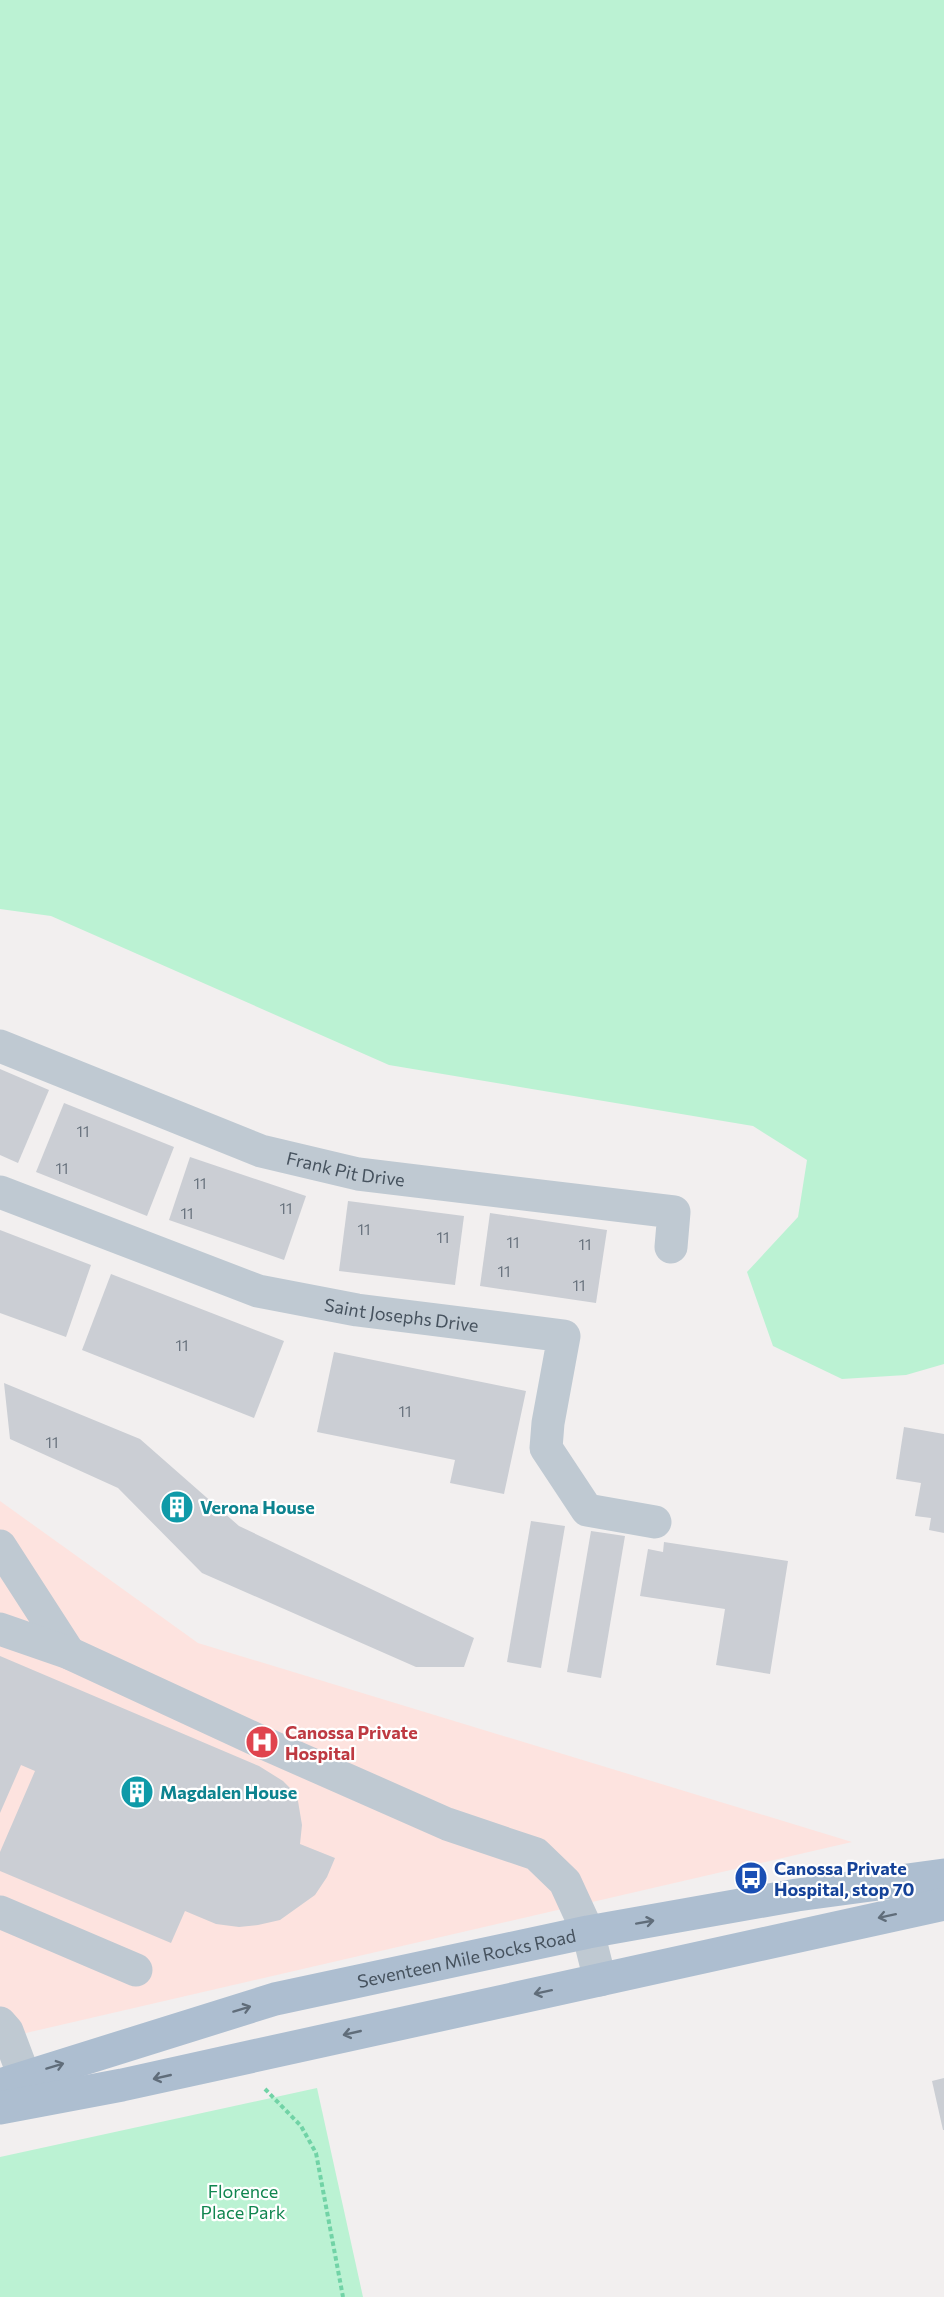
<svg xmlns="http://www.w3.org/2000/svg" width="944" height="2297" font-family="Commissioner,sans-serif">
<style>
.medical{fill:#fde3df}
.green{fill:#bbf2d3}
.building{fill:#cbced4}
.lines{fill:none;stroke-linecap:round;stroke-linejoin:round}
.path{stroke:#71d3a6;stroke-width:4;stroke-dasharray:4.5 3;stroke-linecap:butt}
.minor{stroke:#bfc9d2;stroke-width:33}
.major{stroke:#adbed0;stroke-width:33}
.oneway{stroke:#606d7a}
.labels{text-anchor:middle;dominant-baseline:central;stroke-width:4.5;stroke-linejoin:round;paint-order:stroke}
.number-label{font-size:15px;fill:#67717c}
.street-label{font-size:18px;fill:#46525e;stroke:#fff}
.culture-label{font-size:18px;font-weight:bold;fill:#0d838f;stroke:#fff;text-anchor:start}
.health-label{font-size:18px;font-weight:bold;fill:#be3a42;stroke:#fff;text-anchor:start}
.transit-label{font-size:18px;font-weight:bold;fill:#164399;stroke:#fff;text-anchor:start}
.park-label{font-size:18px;fill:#118650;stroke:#fff}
</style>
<rect width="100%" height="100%" fill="#f2efef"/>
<path class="medical" d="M0,1501L198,1643L852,1842L0,2039Z"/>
<g class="green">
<path d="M0,0H944V1364L906,1375L842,1379L773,1346L747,1272L798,1217L807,1160L753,1126L389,1065L51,916L0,909Z"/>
<path d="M317,2088L363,2297H0V2157Z"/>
</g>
<g class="building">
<path d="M0,1069L49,1090L18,1163L0,1155Z"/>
<path d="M64,1103L174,1147L147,1216L36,1172Z"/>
<path d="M190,1157L306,1196L284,1260L169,1220Z"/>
<path d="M348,1201L464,1216L455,1285L339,1271Z"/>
<path d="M490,1213L607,1230L596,1303L480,1286Z"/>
<path d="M0,1230L91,1265L66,1337L0,1313Z"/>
<path d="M111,1274L284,1341L254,1418L82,1350Z"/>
<path d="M334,1352L526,1391L504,1494L450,1483L455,1460L317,1432Z"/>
<path d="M4,1383L140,1439L239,1526L474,1638L464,1667H416L202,1573L118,1488L10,1439Z"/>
<path d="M904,1427L944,1434V1533L929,1530L931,1518L915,1516L921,1483L896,1479Z"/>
<path d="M531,1521L565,1526L541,1668L507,1662Z"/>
<path d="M591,1531L625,1536L601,1678L567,1672Z"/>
<path d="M664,1542L788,1561L770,1674L716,1665L725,1609L640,1596L648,1549L663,1552Z"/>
<path d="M0,1656L259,1766L283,1781L297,1795L302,1825L300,1844L335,1858L327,1877L315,1895L280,1920L258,1925L239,1927L216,1924L185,1911L171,1943L0,1871V1852L35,1771L21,1765L0,1813Z"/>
<path d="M944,2078V2130H943L932,2081Z"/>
</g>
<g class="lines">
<path class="path" d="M265,2089L301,2126L316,2153L343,2297"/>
<g class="minor">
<path id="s1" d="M0,1046L261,1151L358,1174L674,1212L671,1247"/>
<path id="s2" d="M0,1192L258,1291L357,1310L564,1336L548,1423L546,1448L587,1510L655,1522"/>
<path d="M0,1546L69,1653"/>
<path d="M0,1629L69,1653L268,1745L447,1824L536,1854L565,1882L588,1932L600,1980"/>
<path d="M0,1912L136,1970"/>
<path d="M0,2023L7,2031L24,2076"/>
</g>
<g class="major">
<path id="s3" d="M0,2085L275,1999L588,1932L797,1895L944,1875"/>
<path d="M0,2108L122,2085L944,1904"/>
</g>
</g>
<defs><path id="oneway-shaft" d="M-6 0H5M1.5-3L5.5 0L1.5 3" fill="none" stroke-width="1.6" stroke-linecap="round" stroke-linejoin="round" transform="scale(1.5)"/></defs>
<g class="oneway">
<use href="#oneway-shaft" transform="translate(887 1916) rotate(168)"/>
<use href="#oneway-shaft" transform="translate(645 1922) rotate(-10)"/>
<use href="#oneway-shaft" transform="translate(543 1992) rotate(168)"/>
<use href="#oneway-shaft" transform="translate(242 2009) rotate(-17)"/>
<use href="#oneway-shaft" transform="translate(352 2033) rotate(167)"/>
<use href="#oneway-shaft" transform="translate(55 2066) rotate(-17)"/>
<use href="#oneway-shaft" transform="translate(162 2077) rotate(167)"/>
</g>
<defs>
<g id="building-disc" transform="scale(1.725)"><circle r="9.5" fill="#0f9aa8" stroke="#fff"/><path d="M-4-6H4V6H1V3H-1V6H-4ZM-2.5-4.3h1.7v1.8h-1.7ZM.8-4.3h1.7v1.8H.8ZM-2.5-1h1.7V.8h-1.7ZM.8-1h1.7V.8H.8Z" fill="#fff"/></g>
<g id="hospital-disc" transform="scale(1.725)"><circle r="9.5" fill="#e0444e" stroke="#fff"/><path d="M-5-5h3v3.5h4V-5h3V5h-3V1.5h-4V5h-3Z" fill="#fff"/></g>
<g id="bus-disc" transform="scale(1.725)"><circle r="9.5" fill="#1a4fb4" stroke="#fff"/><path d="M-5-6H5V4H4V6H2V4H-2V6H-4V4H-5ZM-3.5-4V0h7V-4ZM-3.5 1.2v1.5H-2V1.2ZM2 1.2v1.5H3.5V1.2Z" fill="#fff"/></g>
</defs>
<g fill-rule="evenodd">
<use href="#building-disc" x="177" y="1507"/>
<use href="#hospital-disc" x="262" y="1742"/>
<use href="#building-disc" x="137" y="1792"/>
<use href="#bus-disc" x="751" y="1878"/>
</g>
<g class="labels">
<g class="number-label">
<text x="83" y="1131">11</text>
<text x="62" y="1168">11</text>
<text x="200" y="1183">11</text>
<text x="286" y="1208">11</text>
<text x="187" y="1213">11</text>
<text x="364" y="1229">11</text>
<text x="443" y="1237">11</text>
<text x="513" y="1242">11</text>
<text x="585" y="1244">11</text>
<text x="504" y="1271">11</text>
<text x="579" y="1285">11</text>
<text x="182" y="1345">11</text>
<text x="405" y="1411">11</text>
<text x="52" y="1442">11</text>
</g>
<g class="street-label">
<text stroke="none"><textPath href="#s1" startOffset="368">Frank Pit Drive</textPath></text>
<text stroke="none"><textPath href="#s2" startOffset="422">Saint Josephs Drive</textPath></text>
<text stroke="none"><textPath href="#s3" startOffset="484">Seventeen Mile Rocks Road</textPath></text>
</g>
<g class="culture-label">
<text x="200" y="1507">Verona House</text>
<text x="160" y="1792">Magdalen House</text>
</g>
<g class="health-label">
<text x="285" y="1732">Canossa Private<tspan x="285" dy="21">Hospital</tspan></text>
</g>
<g class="transit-label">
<text x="774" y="1868">Canossa Private<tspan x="774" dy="21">Hospital, stop 70</tspan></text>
</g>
<g class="park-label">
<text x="243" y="2191">Florence<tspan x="243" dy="21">Place Park</tspan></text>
</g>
</g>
</svg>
